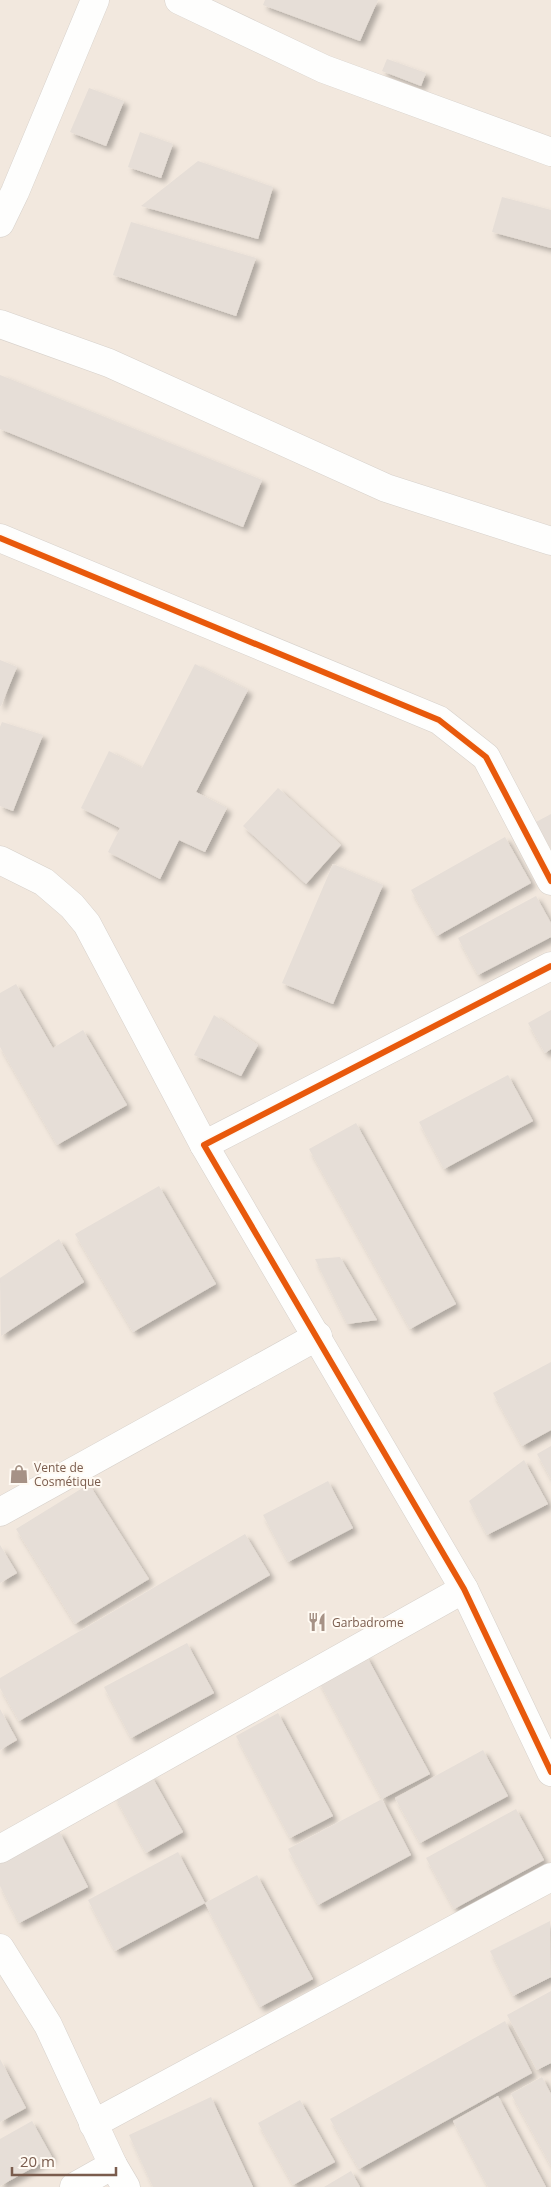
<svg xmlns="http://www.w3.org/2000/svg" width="551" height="2187" font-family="'Open Sans',sans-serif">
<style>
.residential{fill:#f2e8de}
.building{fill:#e6ded7;filter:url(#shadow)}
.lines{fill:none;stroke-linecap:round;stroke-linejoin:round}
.minor-casing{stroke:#d7d1cb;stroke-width:29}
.minor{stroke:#fefefd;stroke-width:28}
.cycleway-casing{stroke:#fffaf3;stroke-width:9}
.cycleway{stroke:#e8590c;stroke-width:6}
.labels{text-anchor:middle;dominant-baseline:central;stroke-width:4;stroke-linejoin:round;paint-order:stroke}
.poi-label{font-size:12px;fill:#7a5c4d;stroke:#fffaf3;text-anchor:start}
</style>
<defs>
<filter id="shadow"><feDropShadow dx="4.5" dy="4.5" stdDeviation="2.5" flood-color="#0004"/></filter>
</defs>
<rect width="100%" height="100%" fill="#f9f5f0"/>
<rect class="residential" x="0" y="0" width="551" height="2187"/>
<g class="building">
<path d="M265,0H378L360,41L263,5Z"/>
<path d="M387,59L426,73L421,86L382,71Z"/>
<path d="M89,88L124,101L106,146L70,132Z"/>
<path d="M140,132L173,144L161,178L128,167Z"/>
<path d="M198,161L273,187L258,239L141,206Z"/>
<path d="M502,197L551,210V248L492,232Z"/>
<path d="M131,222L256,258L236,316L113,275Z"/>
<path d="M0,375L262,480L243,527L0,429Z"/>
<path d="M0,660L17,667L1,706H0Z"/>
<path d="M195,664L248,690L196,792L227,808L205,852L179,840L160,879L108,852L120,828L81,808L109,751L142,768Z"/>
<path d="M2,722L43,735L13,811L0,806V727Z"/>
<path d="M278,788L341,845L306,884L243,826Z"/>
<path d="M551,814V849L536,822Z"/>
<path d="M505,837L531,883L437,936L411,890Z"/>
<path d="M333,864L383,885L333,1004L282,983Z"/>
<path d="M536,896L551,923V937L478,975L458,938Z"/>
<path d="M16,984L53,1048L83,1030L127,1105L57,1145L0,1047V993Z"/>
<path d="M551,1010V1049L545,1053L528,1023Z"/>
<path d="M214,1015L258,1045L241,1076L194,1055Z"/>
<path d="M508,1075L533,1121L444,1169L419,1122Z"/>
<path d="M356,1123L456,1304L410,1329L309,1149Z"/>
<path d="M159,1186L216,1284L133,1332L75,1234Z"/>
<path d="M59,1239L84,1282L1,1336L0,1278Z"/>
<path d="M340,1257L377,1320L347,1324L315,1259Z"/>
<path d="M551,1362V1430L522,1446L493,1393Z"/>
<path d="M551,1446V1479L537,1454Z"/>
<path d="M524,1460L548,1504L487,1535L469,1501Z"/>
<path d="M328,1481L353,1528L288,1562L263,1515Z"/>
<path d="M89,1484L149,1579L75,1624L16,1529Z"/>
<path d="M245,1534L270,1575L19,1721L0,1688V1678Z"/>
<path d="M0,1545L17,1573L0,1583Z"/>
<path d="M187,1643L214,1693L131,1738L104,1687Z"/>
<path d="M366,1655L430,1774L382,1799L318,1680Z"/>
<path d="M0,1709L17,1740L0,1750Z"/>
<path d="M278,1713L333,1816L290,1838L236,1736Z"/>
<path d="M483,1750L508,1796L420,1843L395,1798Z"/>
<path d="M151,1775L183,1832L146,1853L114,1795Z"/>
<path d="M382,1799L411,1855L318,1905L288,1849Z"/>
<path d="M516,1809L544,1860L454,1909L426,1858Z"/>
<path d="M59,1831L88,1887L19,1923L0,1886V1862Z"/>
<path d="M178,1852L205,1903L257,1875L313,1979L260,2007L205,1903L115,1951L88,1900Z"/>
<path d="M550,1921L551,1977L513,1996L490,1951Z"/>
<path d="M551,1991V2063L537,2070L507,2015Z"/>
<path d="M505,2021L532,2073L359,2169L330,2119Z"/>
<path d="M0,2059L26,2108L0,2122Z"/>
<path d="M542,2077L551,2094V2166L511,2094Z"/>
<path d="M498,2096L546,2187H488L453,2121Z"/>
<path d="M211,2097L253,2187H153L129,2135Z"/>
<path d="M300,2100L335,2162L293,2185L258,2123Z"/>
<path d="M32,2121L52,2157L0,2186V2139Z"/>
<path d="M351,2171L360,2187H324Z"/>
</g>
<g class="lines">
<g class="minor-casing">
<g id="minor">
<path d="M179,0L324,69L551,152"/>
<path d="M0,223L15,192L95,0"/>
<path d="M0,324L109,363L386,488L551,541"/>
<path d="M0,538L439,720L486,757L551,881"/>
<path d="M0,860L44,882L72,906L87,924L204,1145"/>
<path d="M551,966L204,1145L464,1589L551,1772"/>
<path d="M0,1512L318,1336"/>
<path d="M0,1849L464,1589"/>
<path d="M0,1948L48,2025L113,2165L126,2187"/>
<path d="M93,2124L551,1877"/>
<path d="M74,2187L113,2165"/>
</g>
</g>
<use href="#minor" class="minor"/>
<g class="cycleway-casing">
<g id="cycleway">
<path d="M0,538L439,720L486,757L551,881"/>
<path d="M551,966L204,1145L464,1589L551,1772"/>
</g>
</g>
<use href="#cycleway" class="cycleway"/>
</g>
<defs>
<g id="shop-bare" transform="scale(1.5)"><path d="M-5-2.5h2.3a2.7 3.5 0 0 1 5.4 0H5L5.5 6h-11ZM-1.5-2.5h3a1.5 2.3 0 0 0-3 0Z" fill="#a69286" stroke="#fffaf3" stroke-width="2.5" paint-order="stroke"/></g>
<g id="restaurant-bare" transform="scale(1.5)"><path d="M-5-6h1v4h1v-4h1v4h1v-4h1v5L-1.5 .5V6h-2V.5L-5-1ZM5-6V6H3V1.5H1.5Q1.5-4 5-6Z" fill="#a69286" stroke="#fffaf3" stroke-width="2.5" paint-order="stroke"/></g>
</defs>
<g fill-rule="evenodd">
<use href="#shop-bare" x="19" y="1474"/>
<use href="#restaurant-bare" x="317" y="1622"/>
</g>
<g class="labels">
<g class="poi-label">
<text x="34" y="1467">Vente de<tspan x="34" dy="14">Cosmétique</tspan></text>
<text x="332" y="1622">Garbadrome</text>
</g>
</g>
<path d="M12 2167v8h104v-8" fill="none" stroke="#7a5c4d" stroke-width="2.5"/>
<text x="20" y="2167" font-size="15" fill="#7a5c4d" stroke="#fffaf3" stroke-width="4" paint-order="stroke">20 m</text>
</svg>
